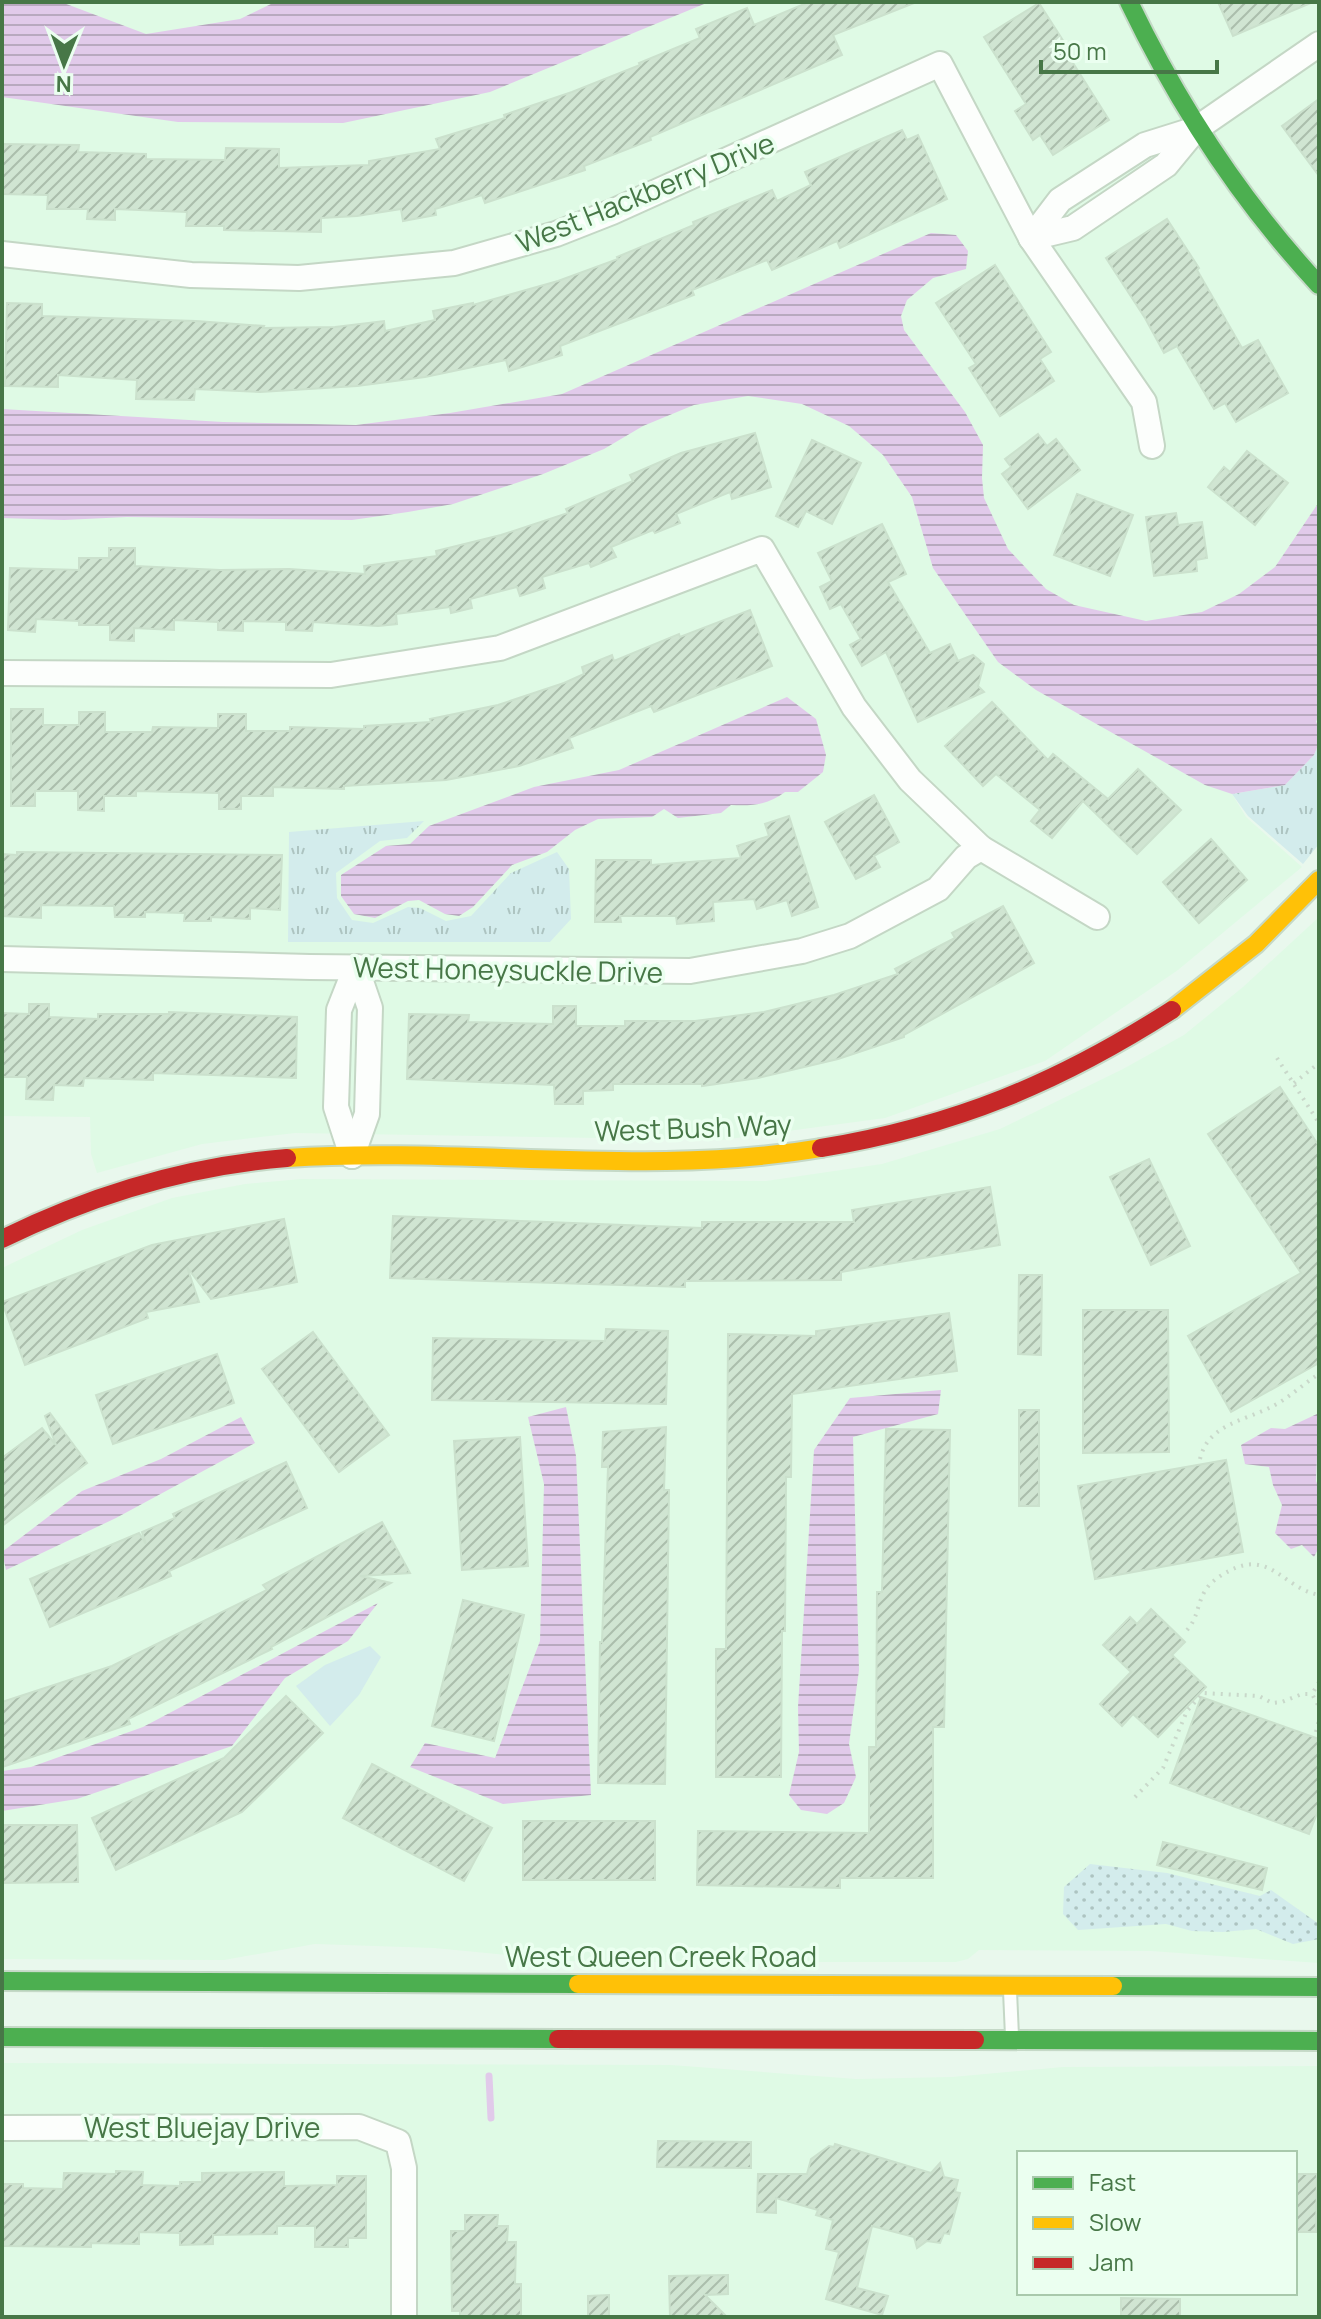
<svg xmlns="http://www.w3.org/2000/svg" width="1321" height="2319" font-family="Manrope,sans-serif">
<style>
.residential{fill:#dffae5;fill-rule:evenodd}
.grass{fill:url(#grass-dots)}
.park{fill:url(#park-tufts)}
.pitch{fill:#d3ecec}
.water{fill:url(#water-rules)}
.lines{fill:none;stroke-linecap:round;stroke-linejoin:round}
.stream{stroke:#e1caea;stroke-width:7}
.building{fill:url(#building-hatch);stroke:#cbe1cd;stroke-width:2}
.lane-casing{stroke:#c4d7c5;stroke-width:16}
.street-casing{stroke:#c4d7c5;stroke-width:28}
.fast-casing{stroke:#c5d9c7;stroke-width:22}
.slow-casing{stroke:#c5d9c7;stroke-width:22}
.jam-casing{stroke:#c5d9c7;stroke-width:22}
.path{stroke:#c9d8ca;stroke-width:4;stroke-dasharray:2 6;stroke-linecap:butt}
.lane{stroke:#fcfefc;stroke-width:12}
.street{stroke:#fcfefc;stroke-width:24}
.fast{stroke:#4caf50;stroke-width:18}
.slow{stroke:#ffc107;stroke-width:18}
.jam{stroke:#c62828;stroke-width:18}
.labels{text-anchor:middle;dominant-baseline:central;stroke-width:7;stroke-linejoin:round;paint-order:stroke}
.street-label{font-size:28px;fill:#477747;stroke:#ebfff0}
</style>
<defs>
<pattern id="grass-dots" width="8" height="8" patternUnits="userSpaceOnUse" patternTransform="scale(2)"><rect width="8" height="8" fill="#d3ecec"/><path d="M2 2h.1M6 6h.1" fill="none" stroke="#adc4c1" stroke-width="1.8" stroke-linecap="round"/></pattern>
<pattern id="park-tufts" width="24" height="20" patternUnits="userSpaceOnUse" patternTransform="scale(2)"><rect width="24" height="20" fill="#d3ecec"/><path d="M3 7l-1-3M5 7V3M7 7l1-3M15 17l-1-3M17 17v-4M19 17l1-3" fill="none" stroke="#adc4c1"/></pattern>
<pattern id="water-rules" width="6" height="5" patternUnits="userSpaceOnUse" patternTransform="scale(2)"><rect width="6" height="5" fill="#e1caea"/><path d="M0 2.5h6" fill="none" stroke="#b8a9bf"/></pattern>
<pattern id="building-hatch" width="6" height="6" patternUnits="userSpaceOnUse" patternTransform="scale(2)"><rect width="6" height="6" fill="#d0e5d2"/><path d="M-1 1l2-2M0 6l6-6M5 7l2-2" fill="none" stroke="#abbeac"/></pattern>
</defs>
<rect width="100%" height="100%" fill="#e9f8ed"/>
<g class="residential">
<path d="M2,2H1319V568L1220,693L1232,794L1246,817L1302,867L1178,970L1045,1061L885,1118L722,1140L295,1133L202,1144L97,1173L91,1154L90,1117L2,1116Z"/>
<path d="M1319,917V1963L1151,1951L979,1950L968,1959L956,1962H582L434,1948L315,1944L224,1960L2,1959V1268L82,1230L172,1198L245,1184L301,1179L766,1181L882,1164L1000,1129L1123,1069L1184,1035L1243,987Z"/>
<path d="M2,2063L671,2065L856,2079L952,2077L1063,2067L1319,2066V2317H2ZM1019,2153H1295V2293H1019Z"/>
</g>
<path class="grass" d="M1090,1864L1167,1873L1260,1896L1271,1890L1319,1924V1939L1293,1944L1256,1929L1223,1932L1192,1931L1166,1924L1078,1930L1063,1914L1064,1887Z"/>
<g class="park">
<path d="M1319,743V844L1303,864L1248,816L1232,794L1285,785L1314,755Z"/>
<path d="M424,821L407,838L380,841L336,873L337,898L352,920L373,923L408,907L420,908L446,921L471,916L511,873L557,852L569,869L571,919L550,942H288L289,832Z"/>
</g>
<path class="pitch" d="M370,1646L381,1657L359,1695L330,1726L296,1686L325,1665Z"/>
<g class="water">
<path d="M2,2H61L146,34L240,19L275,2H709L490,92L343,123L178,122L2,97Z"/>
<path d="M931,233L956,235L968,251L966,269L933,278L907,300L901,316L904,330L965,412L983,445L982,478L984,498L1008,549L1046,589L1074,605L1146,621L1202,612L1239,594L1275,567L1319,502V714L1316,722L1319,725V743L1314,755L1285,785L1232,794L1205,785L1036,690L998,662L933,568L912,497L883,455L849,426L802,404L748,396L694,405L643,426L604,449L543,474L453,504L408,512L352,520L127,517L64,520L2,518V409L223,422L356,425L450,413L562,394Z"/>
<path d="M787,697L816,719L826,755L823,772L798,792H785C768,805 752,806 731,805L721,813L678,818L664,809L652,817L598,819L575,830L547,852L512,865L473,907L459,916L445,914L419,900L408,901L375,918L354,914L341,896V875L386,846L410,844L429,826L534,787L619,770Z"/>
<path d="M941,1390L938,1414L853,1437L859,1670L849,1744L856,1777L844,1803L827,1814L801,1810L789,1795L799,1752L798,1707L814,1450L850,1398Z"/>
<path d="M566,1407L576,1456L591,1795L503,1804L410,1767L425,1743L495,1758L540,1641L544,1484L528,1417Z"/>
<path d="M1319,1413L1316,1481L1319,1488V1547L1314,1557L1302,1545L1291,1549L1275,1533L1282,1505L1273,1485L1269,1467L1245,1464L1241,1445L1271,1428L1285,1429Z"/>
<path d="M241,1417L255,1443L116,1518L6,1570L2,1552L82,1491L161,1459Z"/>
<path d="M378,1603L348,1641L285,1678L232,1746L77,1799L2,1811V1771L31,1767L143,1727Z"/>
</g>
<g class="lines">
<path class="stream" d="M489,2076L491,2118"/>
</g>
<g class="building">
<path d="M809,2L914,3L833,35L842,55L650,137L651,140L584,166L585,170L485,203L482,195L435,209L436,215L403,221L401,209L357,216L321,218V232L224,230V226H186L187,212L115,209V220L87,219L88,209H47L48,195L2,194V144L79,145L78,152L146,154V159L225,160L226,148L279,149V168L369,165V161L440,149L436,139L505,118L504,115L572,92L640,65L639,63L700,38L696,29L747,8L754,25Z"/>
<path d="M1218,2H1313L1233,36Z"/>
<path d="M1039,3L1071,53L1068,55L1109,120L1053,155L1040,135L1033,140L1015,111L1026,104L984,37Z"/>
<path d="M1319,99V176L1282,126Z"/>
<path d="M902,130L907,140L918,135L947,199L840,248L837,241L772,270L767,260L692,290L694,295L560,346L562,355L509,371L506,360L425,377L357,386L260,392L195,389L194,400L136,399L137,380L58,375V387L5,386L7,303L42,304V316L196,321L264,326L263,328L335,327L384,321L385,331L435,320L433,311L473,303V305L558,281L618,259L617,257L694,225L693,222L772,190L777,201L811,185L805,172Z"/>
<path d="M1167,219L1199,268L1197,270L1242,348L1258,340L1288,393L1236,422L1225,403L1214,409L1177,346L1164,353L1145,318L1106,258Z"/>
<path d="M995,265L1051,352L1040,359L1054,381L1000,416L969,368L976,364L936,303Z"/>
<path d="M755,433L771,487L732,499L730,492L676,514L680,523L655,533L653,530L611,547L616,557L591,567L589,563L542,577L545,588L520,596L517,587L470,599L472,608L451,613L450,607L396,614L397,624L378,626L313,622L312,631L286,630V622L243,621V631L218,630V622L174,620V630L134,628V641L110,640V625H79V621L36,619L35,632L8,630L10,568L79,570V558H109V548H135V566L220,570L289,569L365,574L364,566L437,556L436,551L501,535L568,513L566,509L633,481L630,475L681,453Z"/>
<path d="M1038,434L1047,446L1056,439L1080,470L1028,509L1002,474L1011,467L1005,459Z"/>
<path d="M812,440L861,463L832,524L806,511L798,527L776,516Z"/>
<path d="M1247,451L1288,483L1255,525L1208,487L1224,467L1230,472Z"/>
<path d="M1077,494L1133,515L1110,576L1054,555Z"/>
<path d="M1176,513L1178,525L1202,522L1207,558L1196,560L1197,571L1154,576L1146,517Z"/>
<path d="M882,524L906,574L888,582L930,653L950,644L958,661L973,655L984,664L978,686L984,692L918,722L886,652L862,666L850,645L861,639L841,604L830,609L820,587L832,581L818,553Z"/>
<path d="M750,610L772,666L654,712L651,706L569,738L573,748L519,766L446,780L344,786V789L273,787V796H241V809H219V793L136,791V796H104V811L78,810V791H35V806H11V709H43V725H79V712H105V732H152L153,727L218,728V714H246V731H290V727L364,729V726L431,722L430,719L498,705L564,683L584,674L582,667L612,655L614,661L679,634L680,637Z"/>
<path d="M992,702L1048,760L1053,754L1108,799L1138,769L1181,810L1137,854L1083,801L1052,838L1031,821L1040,810L996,774L983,786L945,746Z"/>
<path d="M874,795L899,842L874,856L880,867L856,879L825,822Z"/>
<path d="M789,816L818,907L792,916L787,900L757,909L754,899L713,902L714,921L677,924L676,916H620L621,922H595L596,860H651V865L741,858L737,846L769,836L765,824Z"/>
<path d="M1211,839L1247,880L1199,923L1163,882Z"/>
<path d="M17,852L282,855L280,910L250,908V919L211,917V921H184L185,913L145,912V917H115L114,906L41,905V918L2,916V854L17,855Z"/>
<path d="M1003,906L1034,963L904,1035V1037L838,1059L758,1078L702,1086V1084H613V1090L583,1091V1104H555L554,1085L407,1079L409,1014L469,1015L468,1022L553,1024V1006H576V1026H625V1021H695L764,1012L834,995L898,974L895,969L955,938L952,933Z"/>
<path d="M29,1004H49V1017L98,1019V1014H169V1012L297,1017L296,1078L153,1073V1080L84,1078L83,1086L54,1085L53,1100L26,1099L27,1077H2V1013L29,1014Z"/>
<path d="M1280,1087L1319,1146V1363L1231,1412L1188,1336L1301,1273L1208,1134Z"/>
<path d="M1149,1159L1190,1246L1151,1265L1110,1177Z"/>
<path d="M990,1187L1000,1245L841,1272V1280L685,1281V1287L390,1278L393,1216L702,1228V1222H854L852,1210Z"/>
<path d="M284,1219L297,1282L211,1299L187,1267L199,1302L146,1312L148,1318L25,1365L2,1302L152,1245Z"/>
<path d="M1019,1275H1042L1041,1355L1018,1354Z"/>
<path d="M1083,1310H1168L1169,1452L1083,1453Z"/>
<path d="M949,1313L957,1371L792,1394L791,1477H786L785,1631H782L781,1777H716V1649H726L728,1334L816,1336V1331Z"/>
<path d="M606,1329L668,1331L666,1404L432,1400L433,1338L605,1341Z"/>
<path d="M313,1332L389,1435L339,1472L262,1369Z"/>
<path d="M217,1354L234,1403L113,1444L96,1395Z"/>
<rect x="1019" y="1410" width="20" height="96"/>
<path d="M50,1413L87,1463L2,1526V1458L42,1428L56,1445L45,1416Z"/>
<path d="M666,1427L664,1490H669L665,1784L598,1783L600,1642H602L608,1467H602L603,1432Z"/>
<path d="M886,1429L950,1430L944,1727H933V1878H840V1888L697,1885L698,1831L869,1833V1747H876L877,1592H882Z"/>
<path d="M520,1437L528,1566L462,1570L454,1441Z"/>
<path d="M1226,1460L1243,1552L1095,1579L1078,1486Z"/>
<path d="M286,1462L307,1508L169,1571L171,1576L50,1627L30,1579L139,1533L146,1544L142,1532L175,1518L173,1514Z"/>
<path d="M382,1522L410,1573L360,1576L391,1583L271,1647L272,1649L128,1719L130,1724L2,1767V1702L112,1666L267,1590L263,1585Z"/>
<path d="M463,1600L524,1615L494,1741L432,1726Z"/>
<path d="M1151,1609L1185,1642L1172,1655L1206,1687L1158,1737L1133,1714L1122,1726L1100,1704L1131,1672L1103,1645L1130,1617L1137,1624Z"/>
<path d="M286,1696L323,1733L242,1812L116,1870L92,1818L224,1758Z"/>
<path d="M1201,1697L1319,1739V1808L1309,1834L1170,1783Z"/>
<path d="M372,1764L492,1828L464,1881L343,1818Z"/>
<rect x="523" y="1821" width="132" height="59"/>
<path d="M2,1825H77L78,1882L2,1883Z"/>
<path d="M1163,1842L1267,1868L1262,1890L1157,1865Z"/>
<path d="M658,2141L751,2142V2168L657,2167Z"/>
<path d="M835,2144L931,2173L940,2163L944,2177L958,2180L955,2192L960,2193L949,2234L944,2233L940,2243L927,2241L917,2248L914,2237L872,2226L857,2288L888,2296L882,2315L826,2299L839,2252L826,2249L833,2220L816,2215L818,2210L776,2198V2213L757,2212L758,2174H807L811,2159L829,2146L834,2147Z"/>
<path d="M116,2171L143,2172L142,2185L180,2186V2182H202V2173L284,2172V2186L337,2185V2176H366V2238H348V2247H315V2226H277V2234L213,2235V2244L180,2245V2233L139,2232V2244L91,2243V2247L3,2246L2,2184H23V2188L63,2189L64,2173L116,2174Z"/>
<path d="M1297,2174H1317L1316,2232H1297Z"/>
<path d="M465,2215H498L497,2226H508L507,2242H516L515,2284H521V2317H460V2311H452L451,2231H465Z"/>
<path d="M728,2275V2294L705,2295L727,2317H670L669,2276Z"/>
<path d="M609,2295V2317H588V2296Z"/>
<path d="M1121,2298L1180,2299V2317H1121Z"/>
</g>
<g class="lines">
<g class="lane-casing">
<path id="lane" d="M1010,1991L1012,2036"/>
</g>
<g class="street-casing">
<g id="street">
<path d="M1031,238L1060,200L1145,145L1196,129L1319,44"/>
<path d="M1031,238L1073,228L1166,165L1194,131"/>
<path d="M2,254L191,275L299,278L454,263L556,234L612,212L940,64L1031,238L1144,402L1152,446"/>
<path d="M2,673L331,675L500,648L762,549L854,707L910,780L981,848L1097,917"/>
<path d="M2,959L310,967L690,971L802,951L850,936L938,889L966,857L981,848"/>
<path d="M352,1156L336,1107L339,1010L356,967"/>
<path d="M352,1156L367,1114L370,1008L356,967"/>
<path d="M2,2128L359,2127L398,2142L404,2168V2317"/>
</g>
</g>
<g class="fast-casing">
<g id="fast">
<path d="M1129,2C1179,106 1240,200 1319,285"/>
<path d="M2,1981L578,1984"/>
<path d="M1113,1986L1319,1987"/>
<path d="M2,2037L558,2039"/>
<path d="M975,2040L1319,2041"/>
</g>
</g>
<g class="slow-casing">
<g id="slow">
<path d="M1172,1010L1256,944L1319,880"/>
<path d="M287,1158C465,1146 645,1178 821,1148"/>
<path d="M578,1984L1113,1986"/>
</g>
</g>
<g class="jam-casing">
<g id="jam">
<path d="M821,1148C955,1126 1058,1083 1172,1010"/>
<path d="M2,1239C92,1195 187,1166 287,1158"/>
<path d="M558,2039L975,2040"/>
</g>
</g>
<g class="path">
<path d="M1277,1058L1319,1123"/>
<path d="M1294,1083L1319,1063"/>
<path d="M1200,1459C1208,1424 1245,1421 1273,1406C1289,1398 1303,1384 1319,1374"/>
<path d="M1187,1630C1198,1618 1197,1604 1205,1591C1210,1582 1221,1575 1229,1571C1270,1549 1283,1588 1319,1595"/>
<path d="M1319,1682L1312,1694L1319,1707"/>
<path d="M1316,1732L1319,1720"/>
<path d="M1135,1797L1163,1768L1187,1711L1203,1693L1259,1696L1272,1703L1282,1702L1302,1694H1312"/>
</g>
<use href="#lane" class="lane"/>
<use href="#street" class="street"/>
<use href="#fast" class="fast"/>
<use href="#slow" class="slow"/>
<use href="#jam" class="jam"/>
</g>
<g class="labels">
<g class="street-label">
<text transform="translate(645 192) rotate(-22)">West Hackberry Drive</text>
<text transform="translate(508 969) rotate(1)">West Honeysuckle Drive</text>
<text transform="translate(693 1127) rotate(-2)">West Bush Way</text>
<text x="661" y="1956">West Queen Creek Road</text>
<text x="202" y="2127">West Bluejay Drive</text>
</g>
</g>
<rect width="1321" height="2319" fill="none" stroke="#477747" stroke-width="8"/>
<rect x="1017" y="2151" width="280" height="144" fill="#ebfff0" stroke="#a9c9ac" stroke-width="2"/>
<rect x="1033" y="2177" width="40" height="12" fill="#4caf50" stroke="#a9c9ac" stroke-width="2"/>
<text x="1089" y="2191" font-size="24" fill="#477747">Fast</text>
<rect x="1033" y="2217" width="40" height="12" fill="#ffc107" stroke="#a9c9ac" stroke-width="2"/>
<text x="1089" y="2231" font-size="24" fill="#477747">Slow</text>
<rect x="1033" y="2257" width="40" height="12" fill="#c62828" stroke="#a9c9ac" stroke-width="2"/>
<text x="1089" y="2271" font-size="24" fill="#477747">Jam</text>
<g transform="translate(64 64) rotate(181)" stroke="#ebfff0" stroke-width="6" paint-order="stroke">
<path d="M0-6L14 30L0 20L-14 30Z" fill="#477747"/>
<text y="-12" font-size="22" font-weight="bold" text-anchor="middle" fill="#477747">N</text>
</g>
<path d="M1041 60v12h176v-12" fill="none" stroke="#477747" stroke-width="4"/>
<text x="1053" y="60" font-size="24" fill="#477747" stroke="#ebfff0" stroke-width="6" paint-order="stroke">50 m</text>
</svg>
